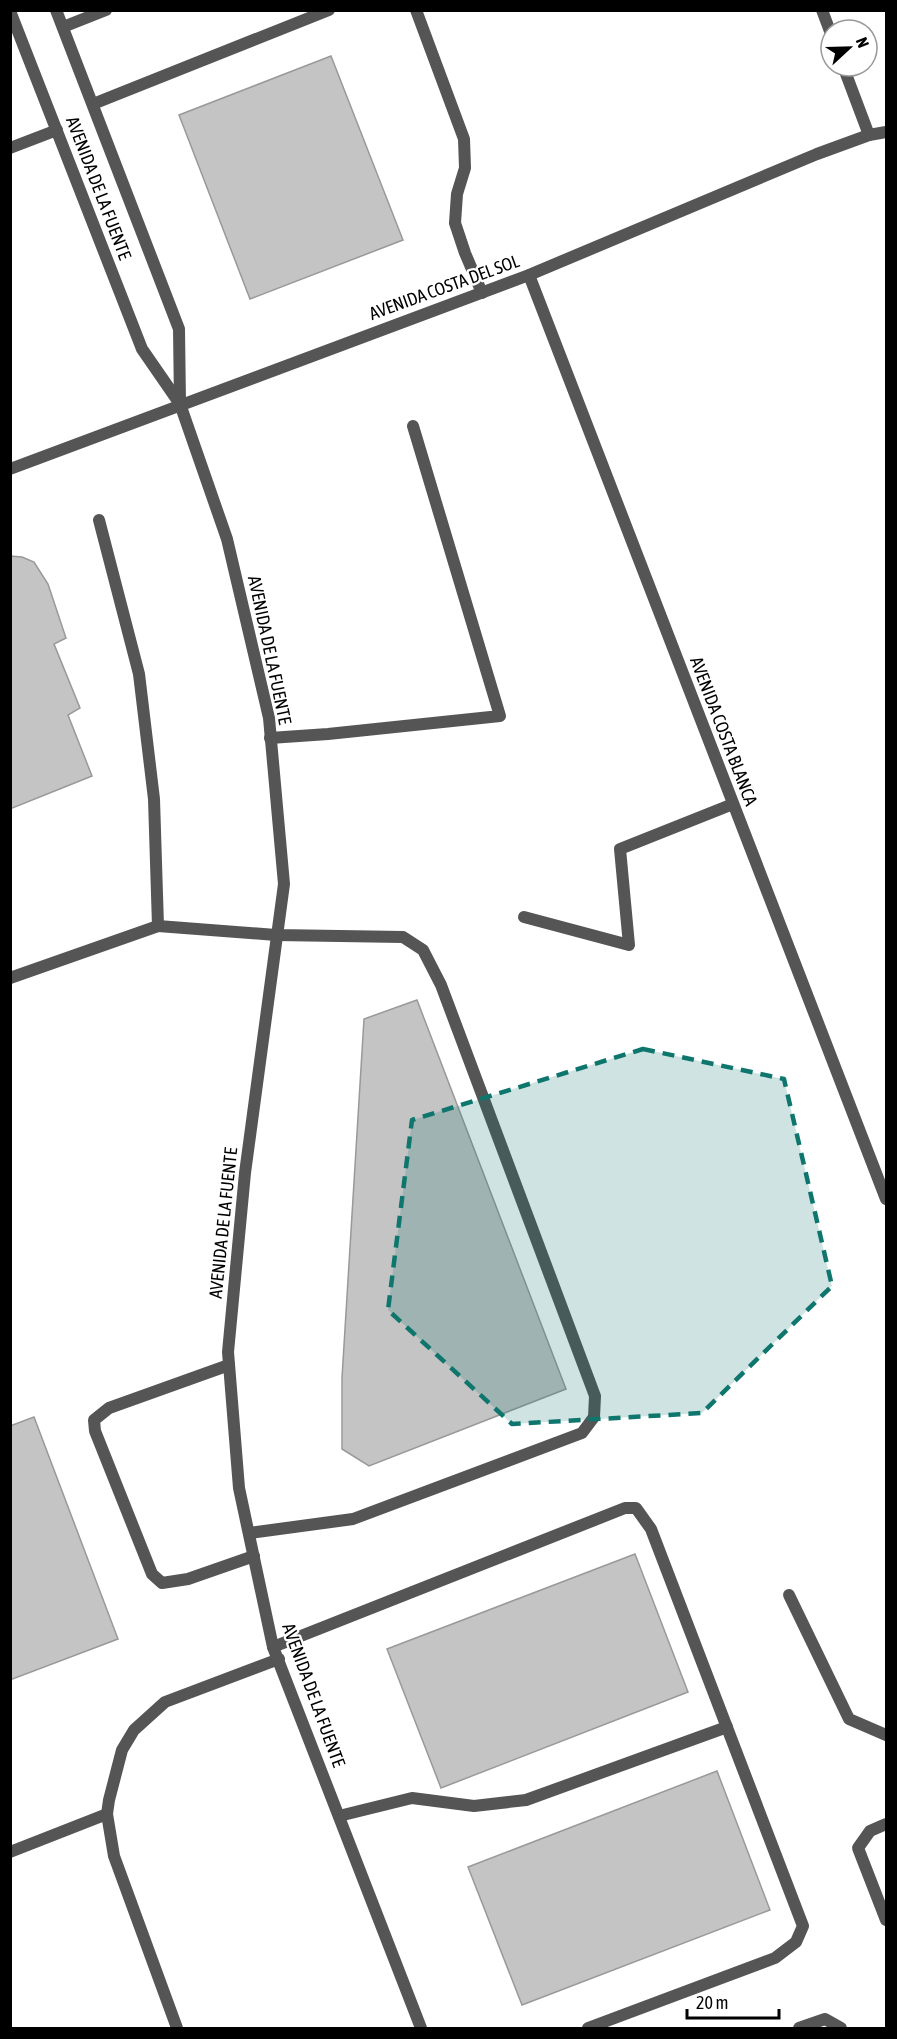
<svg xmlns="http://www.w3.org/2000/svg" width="897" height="2039" font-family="'Asap Condensed',sans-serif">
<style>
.building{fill:#c4c4c4;stroke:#999;stroke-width:1.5}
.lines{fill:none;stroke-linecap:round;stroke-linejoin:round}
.service{stroke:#555;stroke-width:12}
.minor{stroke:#555;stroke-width:12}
.tertiary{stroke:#555;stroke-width:12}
.marked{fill:#0f766e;fill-opacity:0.2;stroke:#0f766e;stroke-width:4.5;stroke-dasharray:12 8;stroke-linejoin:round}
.labels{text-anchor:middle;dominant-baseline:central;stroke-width:4.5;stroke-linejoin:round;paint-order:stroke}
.street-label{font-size:18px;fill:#000;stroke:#fff}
</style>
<rect width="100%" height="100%" fill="#fff"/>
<g class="building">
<path d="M331,56L403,240L250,299L179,115Z"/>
<path d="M10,556L22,557L34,562L48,584L66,638L54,644L80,708L68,715L92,776L10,809Z"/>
<path d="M417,1000L566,1389L369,1466L342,1449V1378L364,1019Z"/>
<path d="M34,1417L118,1639L10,1680V1426Z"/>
<path d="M635,1554L688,1692L441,1788L387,1649Z"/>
<path d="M717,1771L770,1910L522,2005L468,1867Z"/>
</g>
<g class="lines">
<g class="service">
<path d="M416,10L464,139L465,168L457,194L455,223L465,253L482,293"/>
<path d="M822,10L831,34"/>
<path d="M63,27L106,10"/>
<path d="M843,66L869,135"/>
<path d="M93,104L329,10"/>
<path d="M10,148L57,130"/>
<path d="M270,738L328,734L500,716L413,426"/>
<path d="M524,917L629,945L620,849L733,804"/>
<path d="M158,926L276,935L403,937L423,950L441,985L595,1396L594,1417L582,1433L353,1519L249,1533"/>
<path d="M10,978L158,926L154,799L139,674L99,520"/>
<path d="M229,1365L109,1408L94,1420L95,1431L152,1574L162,1583L188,1579L254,1556"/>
<path d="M789,1595L849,1719L886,1735"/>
<path d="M273,1647L625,1508H636L651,1529L803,1926L796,1942L775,1958L588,2028"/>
<path d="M339,1816L412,1798L474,1806L526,1800L727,1727"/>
<path d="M886,1824L870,1831L858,1848L886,1920"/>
<path d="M10,1852L107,1814"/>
<path d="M177,2028L114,1856L107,1814L109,1800L122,1750L134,1730L165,1702L279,1659"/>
<path d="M799,2028L825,2019L841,2028"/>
</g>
<g class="minor">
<path d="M529,275L886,1199"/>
<path d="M10,469L529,275L817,154L869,135L886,132"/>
</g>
<g class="tertiary">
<path d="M56,10L179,329L180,403"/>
<path d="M10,11L142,349L180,404L227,539L269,718L284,884L245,1173L228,1352L239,1488L273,1647L421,2028"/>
</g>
</g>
<path class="marked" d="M643,1049L784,1079L832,1286L702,1413L512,1424L388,1310L412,1120Z"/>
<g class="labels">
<g class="street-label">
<text transform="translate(99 188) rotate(69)">AVENIDA DE LA FUENTE</text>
<text transform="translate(444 287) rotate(-20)">AVENIDA COSTA DEL SOL</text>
<text transform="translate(270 650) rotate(78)">AVENIDA DE LA FUENTE</text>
<text transform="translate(724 731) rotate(69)">AVENIDA COSTA BLANCA</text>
<text transform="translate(223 1223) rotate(-84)">AVENIDA DE LA FUENTE</text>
<text transform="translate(314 1695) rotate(70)">AVENIDA DE LA FUENTE</text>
</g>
</g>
<rect width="897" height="2039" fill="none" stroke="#000000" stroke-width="24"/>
<g transform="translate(849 48) rotate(68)"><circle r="28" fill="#ffffff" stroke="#999999" stroke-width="1.5"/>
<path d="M0-4.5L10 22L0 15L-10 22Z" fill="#000000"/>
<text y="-9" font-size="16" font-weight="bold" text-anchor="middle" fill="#000000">N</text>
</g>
<path d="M687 2009v9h92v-9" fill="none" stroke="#000000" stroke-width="3"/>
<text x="696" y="2009" font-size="18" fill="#000000" stroke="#ffffff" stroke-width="4.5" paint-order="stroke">20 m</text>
</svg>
